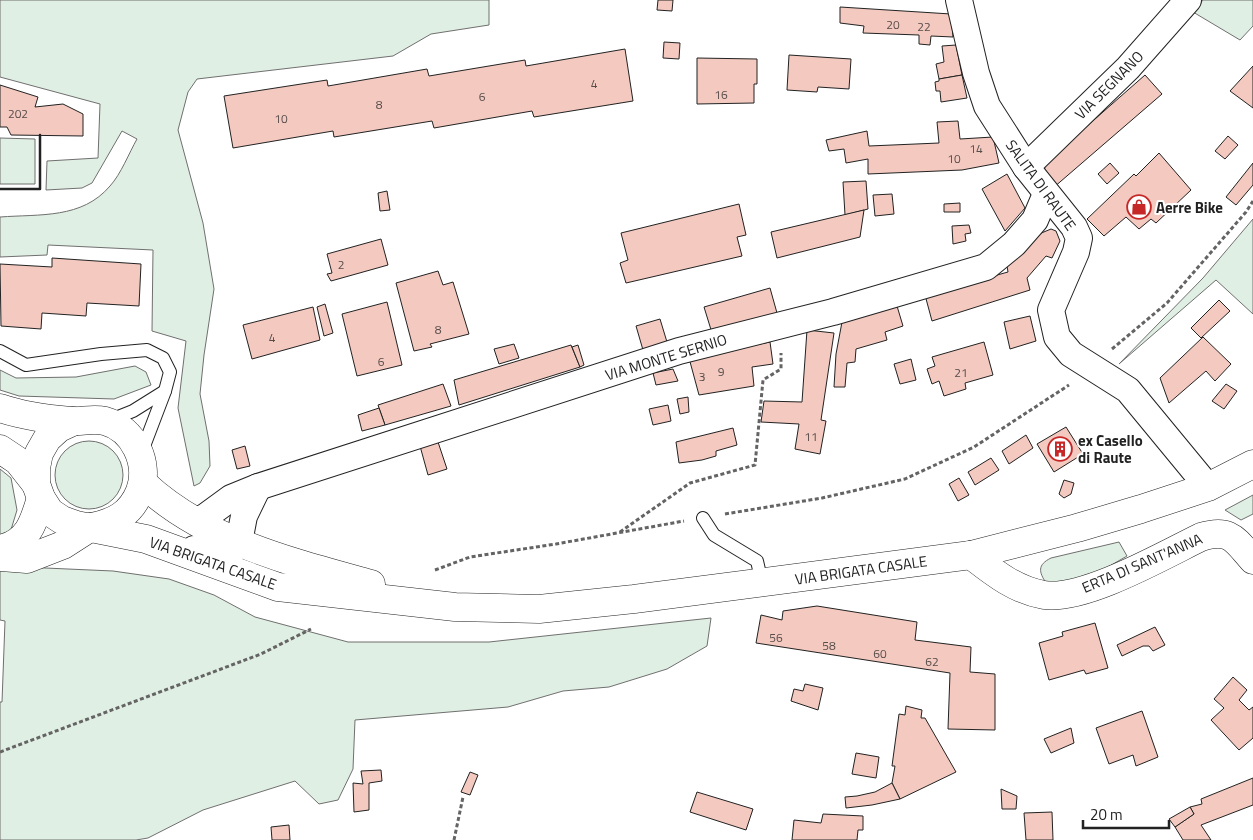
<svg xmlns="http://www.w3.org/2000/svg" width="1253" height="840" font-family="'Titillium Web',sans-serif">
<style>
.green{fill:#e0efe3;stroke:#6f6f6f}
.building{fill:#f3c9c0;stroke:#222}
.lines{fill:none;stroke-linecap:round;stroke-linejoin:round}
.lane-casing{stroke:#222;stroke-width:14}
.street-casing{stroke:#222;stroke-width:28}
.secondary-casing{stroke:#222;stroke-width:29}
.primary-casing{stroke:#222;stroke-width:29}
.path{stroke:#646464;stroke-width:3;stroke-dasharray:4 2.5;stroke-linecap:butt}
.lane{stroke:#fff;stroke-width:12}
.street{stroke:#fff;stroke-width:26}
.secondary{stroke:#fff;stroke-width:28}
.primary{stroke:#fff;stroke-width:28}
.wall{stroke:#222;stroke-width:2.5}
.labels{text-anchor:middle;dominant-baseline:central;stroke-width:4;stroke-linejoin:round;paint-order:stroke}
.number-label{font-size:12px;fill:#564c4a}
.street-label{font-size:15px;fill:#222;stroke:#fff}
.poi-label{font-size:15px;font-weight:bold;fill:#222;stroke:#fff;text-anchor:start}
</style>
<rect width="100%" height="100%" fill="#fff"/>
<g class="green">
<path d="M0,0H489V25L431,34L393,56L197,79L188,92L178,130L203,223L214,289L204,355L200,394L209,441L210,466L200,483L194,486L178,408L186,341L152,331L153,250L48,245L47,255L0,257V217C40,214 82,219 110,186C121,174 129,153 137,139L122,131L92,183L82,188L46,190L47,161L98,158L100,104L0,77Z"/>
<path d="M1203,0H1253V26L1240,40L1193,12Z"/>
<path d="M0,138L35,139V184H0Z"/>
<path d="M1253,219V314L1216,280L1119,364L1203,278Z"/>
<path d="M135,366L146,372L151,385L114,399L19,396L0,390V370L16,378L76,377Z"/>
<circle cx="89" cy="475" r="34"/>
<path d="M0,469L11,478L17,510L10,533L0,536Z"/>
<path d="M1253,495V514L1241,520L1225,510Z"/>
<path d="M1119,542L1127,556L1101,571L1075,582L1046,583C1039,572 1037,565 1051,558Z"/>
<path d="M0,566L113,571L169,579L214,595L255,617L348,642H489L711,618L707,646L667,669L609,687L563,691L508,707L355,720L353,769L338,800L319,804L295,781L203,810L148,838L136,840H0V702H2L5,621L0,620Z"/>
</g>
<g class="building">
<path d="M658,0H673L672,11L657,10Z"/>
<path d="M840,7L951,14L953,37L931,36L930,45L919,44V35L863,33L864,26L840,23Z"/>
<path d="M664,42L680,43L679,59L663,58Z"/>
<path d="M956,45L962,75L939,79L936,64L944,62L942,46Z"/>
<path d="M625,49L633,101L534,117L532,111L434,128L432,121L334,137L333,131L233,148L224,96L327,80L328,86L427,69L429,76L525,60L526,66Z"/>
<path d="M789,55L851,59L849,89L818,87L817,92L787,90Z"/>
<path d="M697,58L757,59V84H754V103L697,104Z"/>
<path d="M1253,66V108L1230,91Z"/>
<path d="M962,75L967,98L941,102L940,91H936L935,82L939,81V79Z"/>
<path d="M1145,75L1162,94L1053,188L1044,180L1045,163Z"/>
<path d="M0,85L38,97L35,107L63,104L83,114V136L11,135L7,127H0Z"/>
<path d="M958,121L960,139L993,137L999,163L962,170L868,174V159L846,163L844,149L829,151L826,140L867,131L869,146L939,143L937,122Z"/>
<path d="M1228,136L1238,145L1225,159L1215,151Z"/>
<path d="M1159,153L1191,190L1156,223L1151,219L1139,229L1126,217L1104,236L1087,219L1134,174L1136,176Z"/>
<path d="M1110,163L1119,173L1107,184L1098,174Z"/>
<path d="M1253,163V185L1236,205L1226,197Z"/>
<path d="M1007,174L1025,208L1005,231L982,189Z"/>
<path d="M866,181L868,209L845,215L843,182Z"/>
<path d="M387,191L390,210L380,211L378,193Z"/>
<path d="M892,194L894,214L875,216L873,195Z"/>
<path d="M960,203V212H944V204Z"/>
<path d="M739,204L746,235L737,237L742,256L626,283L620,263L628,260L621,233Z"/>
<path d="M864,210L860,237L777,258L771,232Z"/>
<path d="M969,225L971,233L965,234L966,241L953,244L952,226Z"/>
<path d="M1051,229L1056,231L1060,241L1052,258L1046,256L1027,278L1030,290L932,321L925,295L1008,272L1007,266L1039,234Z"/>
<path d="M381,239L388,265L331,281L327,274L332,273L327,254Z"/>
<path d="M52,258L141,264L139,306L87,303L86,316L42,313L41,329L1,326L0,264L52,267Z"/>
<path d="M438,271L443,285L453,282L469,334L430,344L432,347L414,351L396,283Z"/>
<path d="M770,288L777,313L712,333L704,307Z"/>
<path d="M1219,300L1230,311L1201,338L1191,328Z"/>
<path d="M387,302L402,365L357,376L342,314Z"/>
<path d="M325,304L333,333L324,336L317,307Z"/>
<path d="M897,306L903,326L885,332L887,340L856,349L855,362L847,363L845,387H834L836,354L842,322Z"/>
<path d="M313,307L320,340L252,359L243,325Z"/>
<path d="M1030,316L1036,341L1010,349L1004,322Z"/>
<path d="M660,319L667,342L643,350L636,326Z"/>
<path d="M807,330L834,333L821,420L826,421L820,454L795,449L799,424L761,422L764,401L802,402Z"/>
<path d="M1203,337L1231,364L1215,381L1206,371L1169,403L1160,378Z"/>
<path d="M770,342L773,364L752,367L754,386L699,395L689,358Z"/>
<path d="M984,342L993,375L965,383L966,389L944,396L939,381L932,384L927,369L935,366L932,357Z"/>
<path d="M514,344L519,358L499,364L494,349Z"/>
<path d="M571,345L580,367L459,405L454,380Z"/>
<path d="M578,345L584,365L580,367L572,347Z"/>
<path d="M911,359L916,380L900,384L894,364Z"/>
<path d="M673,369L678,381L656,385L653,373Z"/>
<path d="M443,384L451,406L385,425L378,405Z"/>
<path d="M1226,384L1237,391L1224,409L1212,401Z"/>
<path d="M688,397L689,412L680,414L677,399Z"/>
<path d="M668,405L671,421L653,425L649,409Z"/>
<path d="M379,408L385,425L362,431L358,415Z"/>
<path d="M1066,427L1083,454L1054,472L1037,444Z"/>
<path d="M733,428L737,445L716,451V456L702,460L679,463L676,442Z"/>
<path d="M1026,435L1033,448L1009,464L1002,451Z"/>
<path d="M437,439L447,469L428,475L420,446Z"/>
<path d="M245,446L250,466L237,469L232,450Z"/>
<path d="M991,458L999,470L975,485L968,472Z"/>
<path d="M959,478L969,495L958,501L949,484Z"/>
<path d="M1064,480L1074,483L1071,494L1064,498L1059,494Z"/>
<path d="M817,606L917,622L915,640L971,647L970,672L995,674V730L948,729L950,673L756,643L761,615L782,620L783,611Z"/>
<path d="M1095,623L1108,668L1086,674L1084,670L1049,680L1039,643L1063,636L1062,632Z"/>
<path d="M1155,627L1165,645L1153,651L1149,646H1143L1122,656L1117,645Z"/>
<path d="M1233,677L1247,690L1239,700L1249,710L1253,707V738L1239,750L1211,720L1224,708L1214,699Z"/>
<path d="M805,684L823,688L818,710L791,701L794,689L803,691Z"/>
<path d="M906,706L922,710L921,718H925L956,772L900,799L892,783L895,766H892L899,714L905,715Z"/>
<path d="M1142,711L1158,757L1136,766L1133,755L1109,764L1096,728Z"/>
<path d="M1071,728L1074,743L1051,753L1044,739Z"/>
<path d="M856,753L879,757L876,778L852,774Z"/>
<path d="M381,770L382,781L369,783V810L354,812L353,783L363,784L361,771Z"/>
<path d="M470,772L478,775L470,795L461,792Z"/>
<path d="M1253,778V805L1201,825L1211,840H1183L1175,827L1194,814L1190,807L1202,804L1201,799Z"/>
<path d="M892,783L900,799L872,805L846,808L845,797L857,796L875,792Z"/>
<path d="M1001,789L1017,796L1016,809H1002Z"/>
<path d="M697,792L753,809L746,830L690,812Z"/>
<path d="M1190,807L1194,814L1175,827L1169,819Z"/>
<path d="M1052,812L1053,840H1026L1024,813Z"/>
<path d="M823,814L863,816V830H858L857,840H792L794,820L821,823Z"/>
<path d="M289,825L290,840H272L271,827Z"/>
</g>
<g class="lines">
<g class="lane-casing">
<g id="lane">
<path d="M0,351L26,365L101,354L147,350L163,358L170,372L165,391L141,454"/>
<path d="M108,421L133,411L165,391"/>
<path d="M703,518L714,535L757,561L762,583"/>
</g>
</g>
<g class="street-casing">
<g id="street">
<path d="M959,0L976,73L987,106L1026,167L1074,227L1079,238L1076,252L1051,310L1057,337L1071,354L1128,390L1208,487"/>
<path d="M1026,167L1128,68L1188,0"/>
<path d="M196,521L205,517L231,498L258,487L679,351L833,312L986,267L1014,244L1035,220L1046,194"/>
<path d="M194,549L214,557L230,553L239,542L244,516L258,487"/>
</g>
</g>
<g class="secondary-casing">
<g id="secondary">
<path d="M0,549C28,543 34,522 41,498"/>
<path d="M971,555C993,572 1015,590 1044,595C1084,601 1164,555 1201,537C1231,528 1235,540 1253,560"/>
<path d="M0,557L27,559L63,545L91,527"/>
</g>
</g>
<g class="primary-casing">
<g id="primary">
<path d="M0,408C23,416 46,419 71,421C83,422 92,418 105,421C134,429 150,463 140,491C131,514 114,523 91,527"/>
<path d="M74,421L59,428L47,439L39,453L36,468V484L41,498L50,512L62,520L76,525L146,539L278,587L455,607L539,609L634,599L971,555L1077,528L1141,509L1208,487L1253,464"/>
<path d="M0,449L18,461L36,484"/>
<path d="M143,483C204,541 292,562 371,584"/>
</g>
</g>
<g class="path">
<path d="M1112,349L1167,303L1246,212L1253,201"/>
<path d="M725,514L822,498L905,479L974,447L1069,385"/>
<path d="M620,532L690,483L755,465L763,380L781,369V353"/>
<path d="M435,570L470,557L556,544L684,521"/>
<path d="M0,752L261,654L311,629"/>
<path d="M454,840L463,797"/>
</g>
<use href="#lane" class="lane"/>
<use href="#street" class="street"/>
<use href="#secondary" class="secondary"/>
<use href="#primary" class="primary"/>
<path class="wall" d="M0,189H40V135"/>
</g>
<defs>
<g id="shop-ring" transform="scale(1.25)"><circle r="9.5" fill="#fff" stroke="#c62828" stroke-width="1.5"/><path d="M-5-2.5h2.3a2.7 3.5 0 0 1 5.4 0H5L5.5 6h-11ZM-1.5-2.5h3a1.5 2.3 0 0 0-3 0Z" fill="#c62828"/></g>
<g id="building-ring" transform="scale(1.25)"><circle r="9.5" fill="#fff" stroke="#c62828" stroke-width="1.5"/><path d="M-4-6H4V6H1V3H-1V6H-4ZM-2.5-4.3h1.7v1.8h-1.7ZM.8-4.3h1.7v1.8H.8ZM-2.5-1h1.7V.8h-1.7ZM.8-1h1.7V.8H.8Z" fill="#c62828"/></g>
</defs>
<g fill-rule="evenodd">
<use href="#shop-ring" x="1139" y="207"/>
<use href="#building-ring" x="1060" y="449"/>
</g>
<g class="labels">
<g class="number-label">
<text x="893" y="24">20</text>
<text x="924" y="26">22</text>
<text x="594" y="83">4</text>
<text x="721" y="94">16</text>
<text x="482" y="96">6</text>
<text x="379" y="104">8</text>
<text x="18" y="113">202</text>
<text x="281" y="118">10</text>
<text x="976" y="148">14</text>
<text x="954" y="158">10</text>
<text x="341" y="264">2</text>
<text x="438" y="329">8</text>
<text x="272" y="337">4</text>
<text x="381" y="361">6</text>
<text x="721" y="371">9</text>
<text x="961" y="372">21</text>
<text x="702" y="376">3</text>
<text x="811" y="436">11</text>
<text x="776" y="637">56</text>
<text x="829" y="645">58</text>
<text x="880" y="653">60</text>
<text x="932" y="661">62</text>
</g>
<g class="street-label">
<text transform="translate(1109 85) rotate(-45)">VIA SEGNANO</text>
<text transform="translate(1041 185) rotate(54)">SALITA DI RAUTE</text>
<text transform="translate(666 357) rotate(-17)">VIA MONTE SERNIO</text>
<text transform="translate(213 563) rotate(19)">VIA BRIGATA CASALE</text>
<text transform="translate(1142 563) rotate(-23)">ERTA DI SANT'ANNA</text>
<text transform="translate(861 570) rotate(-8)">VIA BRIGATA CASALE</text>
</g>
<g class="poi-label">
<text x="1156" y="207">Aerre Bike</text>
<text x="1078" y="440">ex Casello<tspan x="1078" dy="17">di Raute</tspan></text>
</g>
</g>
<path d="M1083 820v8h86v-8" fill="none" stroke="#222222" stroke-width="2.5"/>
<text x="1090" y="820" font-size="15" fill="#222222" stroke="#ffffff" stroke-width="4" paint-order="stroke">20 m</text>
</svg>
